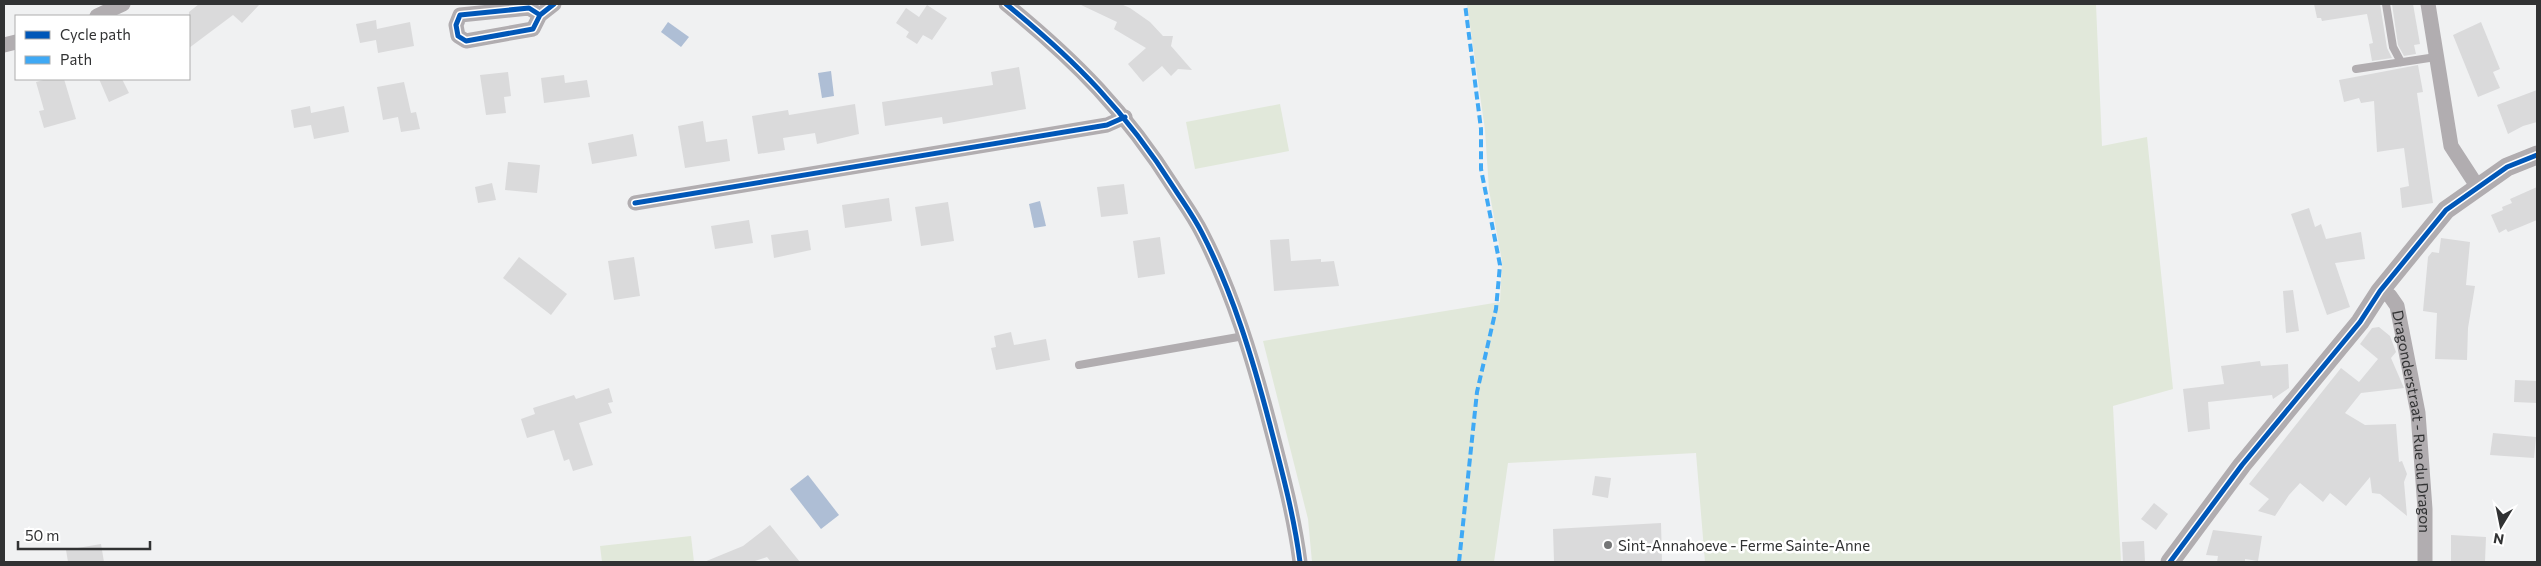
<svg xmlns="http://www.w3.org/2000/svg" width="2541" height="566" font-family="Commissioner,sans-serif">
<style>
.green{fill:#e1e8da}
.water{fill:#aebed5}
.building{fill:#dadadb}
.lines{fill:none;stroke-linecap:round;stroke-linejoin:round}
.service{stroke:#b1adb0;stroke-width:8}
.minor{stroke:#b1adb0;stroke-width:15}
.tertiary{stroke:#b1adb0;stroke-width:19}
.quiet{stroke:#3fa9f5;stroke-width:4;stroke-dasharray:8 4;stroke-linecap:butt}
.cycleway-casing{stroke:#fff;stroke-width:8}
.cycleway{stroke:#0057b8;stroke-width:5}
.poi-dot{fill:#747576;stroke:#fff;stroke-width:2}
.labels{text-anchor:middle;dominant-baseline:central;stroke-width:5;stroke-linejoin:round;paint-order:stroke}
.street-label{font-size:15px;fill:#313233;stroke:#fff}
.poi-label{font-size:15px;fill:#313233;stroke:#fff;text-anchor:start}
</style>
<rect width="100%" height="100%" fill="#f0f1f2"/>
<g class="green">
<path d="M1467,4H2096L2102,146L2147,137L2173,389L2113,406L2121,562H1705L1696,453L1508,463L1494,562H1312L1308,519L1263,341L1500,302L1502,261L1489,190L1485,130Z"/>
<path d="M1280,104L1289,151L1195,169L1186,122Z"/>
<path d="M691,536L694,562H602L600,546Z"/>
</g>
<g class="water">
<path d="M668,22L689,37L681,47L661,32Z"/>
<path d="M831,71L834,96L822,98L818,73Z"/>
<path d="M1040,201L1046,226L1034,228L1029,204Z"/>
<path d="M808,475L839,515L821,529L790,489Z"/>
</g>
<g class="building">
<path d="M199,4H260L242,23L233,15L189,48V12Z"/>
<path d="M1079,4H1121L1130,8L1150,22L1163,36H1173L1171,46L1192,70L1178,69L1171,76L1162,66L1143,82L1128,64L1146,48L1114,29L1117,22Z"/>
<path d="M2314,4H2380L2387,48L2392,58L2372,61L2369,44L2373,43L2367,14L2322,21L2321,18H2317Z"/>
<path d="M2392,4H2413L2420,44L2414,45L2416,54L2404,56L2398,45Z"/>
<path d="M927,5L947,18L932,40L923,35L917,44L906,37L909,32L896,23L906,8L919,17Z"/>
<path d="M376,20L377,29L410,22L414,46L378,53L376,40L360,43L356,24Z"/>
<path d="M2481,22L2500,69L2493,72L2500,88L2478,97L2453,35Z"/>
<path d="M2418,65L2423,92L2417,93L2433,203L2402,208L2400,188L2409,186L2404,148L2377,152L2374,101L2361,103L2359,98L2344,102L2339,80Z"/>
<path d="M1019,67L1026,109L943,124L942,117L885,126L882,102L993,85L991,72Z"/>
<path d="M508,72L511,96L504,97L506,113L486,115L480,75Z"/>
<path d="M564,75L565,83L587,80L590,97L544,103L541,78Z"/>
<path d="M47,79H64L76,119L44,128L39,111L44,110L36,82Z"/>
<path d="M99,79H122L129,93L109,102Z"/>
<path d="M404,82L411,113L416,112L420,129L401,132L398,117L383,120L377,87Z"/>
<path d="M2537,90V122L2523,126L2508,134L2497,105Z"/>
<path d="M855,104L859,134L817,144L815,133L783,138L785,150L758,154L752,116L788,110L789,115Z"/>
<path d="M310,106L311,113L344,106L349,132L314,139L311,125L294,128L291,110Z"/>
<path d="M703,121L706,142L727,139L730,161L685,168L678,126Z"/>
<path d="M633,134L637,156L592,164L588,143Z"/>
<path d="M508,162L540,165L537,193L505,190Z"/>
<path d="M492,183L496,200L478,203L475,187Z"/>
<path d="M1124,184L1128,214L1101,217L1097,187Z"/>
<path d="M2537,187V220L2508,232L2506,229L2499,233L2491,215L2503,210L2502,207L2512,203L2510,199Z"/>
<path d="M889,198L892,221L845,228L842,205Z"/>
<path d="M948,202L954,241L921,246L915,207Z"/>
<path d="M2309,208L2315,227L2321,224L2326,239L2361,232L2365,259L2335,263L2350,307L2327,315L2291,214Z"/>
<path d="M749,220L753,243L715,249L711,226Z"/>
<path d="M808,230L811,250L774,258L771,235Z"/>
<path d="M1160,237L1165,274L1138,278L1133,241Z"/>
<path d="M2441,238L2470,242L2466,285L2475,286L2468,328L2467,360L2435,359L2437,313L2423,311L2428,257L2432,252L2439,253Z"/>
<path d="M1289,239L1291,261L1321,259V262L1334,261L1339,286L1274,291L1270,240Z"/>
<path d="M519,257L567,294L551,315L503,278Z"/>
<path d="M634,257L640,296L614,300L608,261Z"/>
<path d="M2293,290L2299,331L2286,333L2283,291Z"/>
<path d="M2379,327L2390,336L2396,352L2391,358L2404,388L2361,393L2345,413L2365,425L2396,424L2399,462L2402,461L2407,474L2404,482L2407,516L2380,494L2372,493L2370,477L2346,506L2330,493L2323,502L2300,483L2289,495L2275,516L2258,511L2269,499L2249,484L2341,368L2359,382L2378,359L2360,344L2372,328Z"/>
<path d="M1011,332L1014,345L1046,339L1050,360L996,370L991,348L996,347L994,336Z"/>
<path d="M2260,361L2261,366L2288,364L2289,388L2273,399L2272,395L2208,402L2210,429L2188,432L2183,389L2224,384L2221,366Z"/>
<path d="M2515,380L2537,381V403L2514,402Z"/>
<path d="M609,388L613,402L608,403L612,413L579,423L593,465L573,471L569,459L564,461L554,430L527,438L521,419L535,414L533,408L574,395L576,399Z"/>
<path d="M2493,433L2536,437L2534,458L2490,455Z"/>
<path d="M1595,476L1611,478L1608,498L1592,495Z"/>
<path d="M2154,503L2168,514L2156,530L2141,519Z"/>
<path d="M1661,523L1662,562H1554L1553,529Z"/>
<path d="M770,525L800,562H771L767,557L752,562H704L743,546Z"/>
<path d="M2213,530L2262,536L2258,561L2245,559V562H2217L2218,556L2206,555Z"/>
<path d="M2451,535L2486,537L2485,562H2451Z"/>
<path d="M2144,541L2145,562H2123L2122,542Z"/>
<path d="M101,544L104,562H68L66,550Z"/>
</g>
<g class="lines">
<g class="service">
<path d="M2386,4L2393,47L2401,62"/>
<path d="M2356,69L2436,57"/>
<path d="M1079,365L1244,336"/>
</g>
<g class="minor">
<path d="M1006,4C1076,61 1126,112 1174,188C1183,202 1194,217 1202,233C1233,293 1253,360 1270,425C1282,471 1294,516 1300,562"/>
<path d="M2428,4L2451,146L2477,186"/>
<path d="M540,15L529,8L460,15L456,25L458,36L466,41L533,29L540,15L554,4"/>
<path d="M97,16L123,4"/>
<path d="M4,45L16,42"/>
<path d="M635,203L1107,125L1125,117"/>
<path id="s1" d="M2380,291L2390,296L2397,306L2418,413L2425,509V562"/>
</g>
<path class="tertiary" d="M2170,562L2242,465L2360,322L2380,291L2446,210L2507,167L2537,155"/>
<path class="quiet" d="M1459,562L1477,392L1496,309L1500,265L1481,169V129L1465,4"/>
<g class="cycleway-casing">
<g id="cycleway">
<path d="M1006,4C1076,61 1126,112 1174,188C1183,202 1194,217 1202,233C1233,293 1253,360 1270,425C1282,471 1294,516 1300,562"/>
<path d="M540,15L529,8L460,15L456,25L458,36L466,41L533,29L540,15L554,4"/>
<path d="M635,203L1107,125L1125,117"/>
<path d="M2170,562L2242,465L2360,322L2380,291L2446,210L2507,167L2537,155"/>
</g>
</g>
<use href="#cycleway" class="cycleway"/>
</g>
<circle class="poi-dot" cx="1608" cy="545" r="5"/>
<g class="labels">
<g class="street-label">
<text stroke="none"><textPath href="#s1" startOffset="140">Dragonderstraat - Rue du Dragon</textPath></text>
</g>
<g class="poi-label">
<text x="1618" y="545">Sint-Annahoeve - Ferme Sainte-Anne</text>
</g>
</g>
<rect width="2541" height="566" fill="none" stroke="#313233" stroke-width="10"/>
<rect x="15" y="15" width="175" height="65" fill="#ffffff" stroke="#adadad"/>
<rect x="25" y="31" width="25" height="8" fill="#0057b8" stroke="#adadad"/>
<text x="60" y="40" font-size="15" fill="#313233">Cycle path</text>
<rect x="25" y="56" width="25" height="8" fill="#3fa9f5" stroke="#adadad"/>
<text x="60" y="65" font-size="15" fill="#313233">Path</text>
<g transform="translate(2501 526) rotate(190)" stroke="#ffffff" stroke-width="4" paint-order="stroke">
<path d="M0-4L9 19L0 12L-9 19Z" fill="#313233"/>
<text y="-8" font-size="14" font-weight="bold" text-anchor="middle" fill="#313233">N</text>
</g>
<path d="M18 541v8h132v-8" fill="none" stroke="#313233" stroke-width="2.5"/>
<text x="25" y="541" font-size="15" fill="#313233" stroke="#ffffff" stroke-width="4" paint-order="stroke">50 m</text>
</svg>
